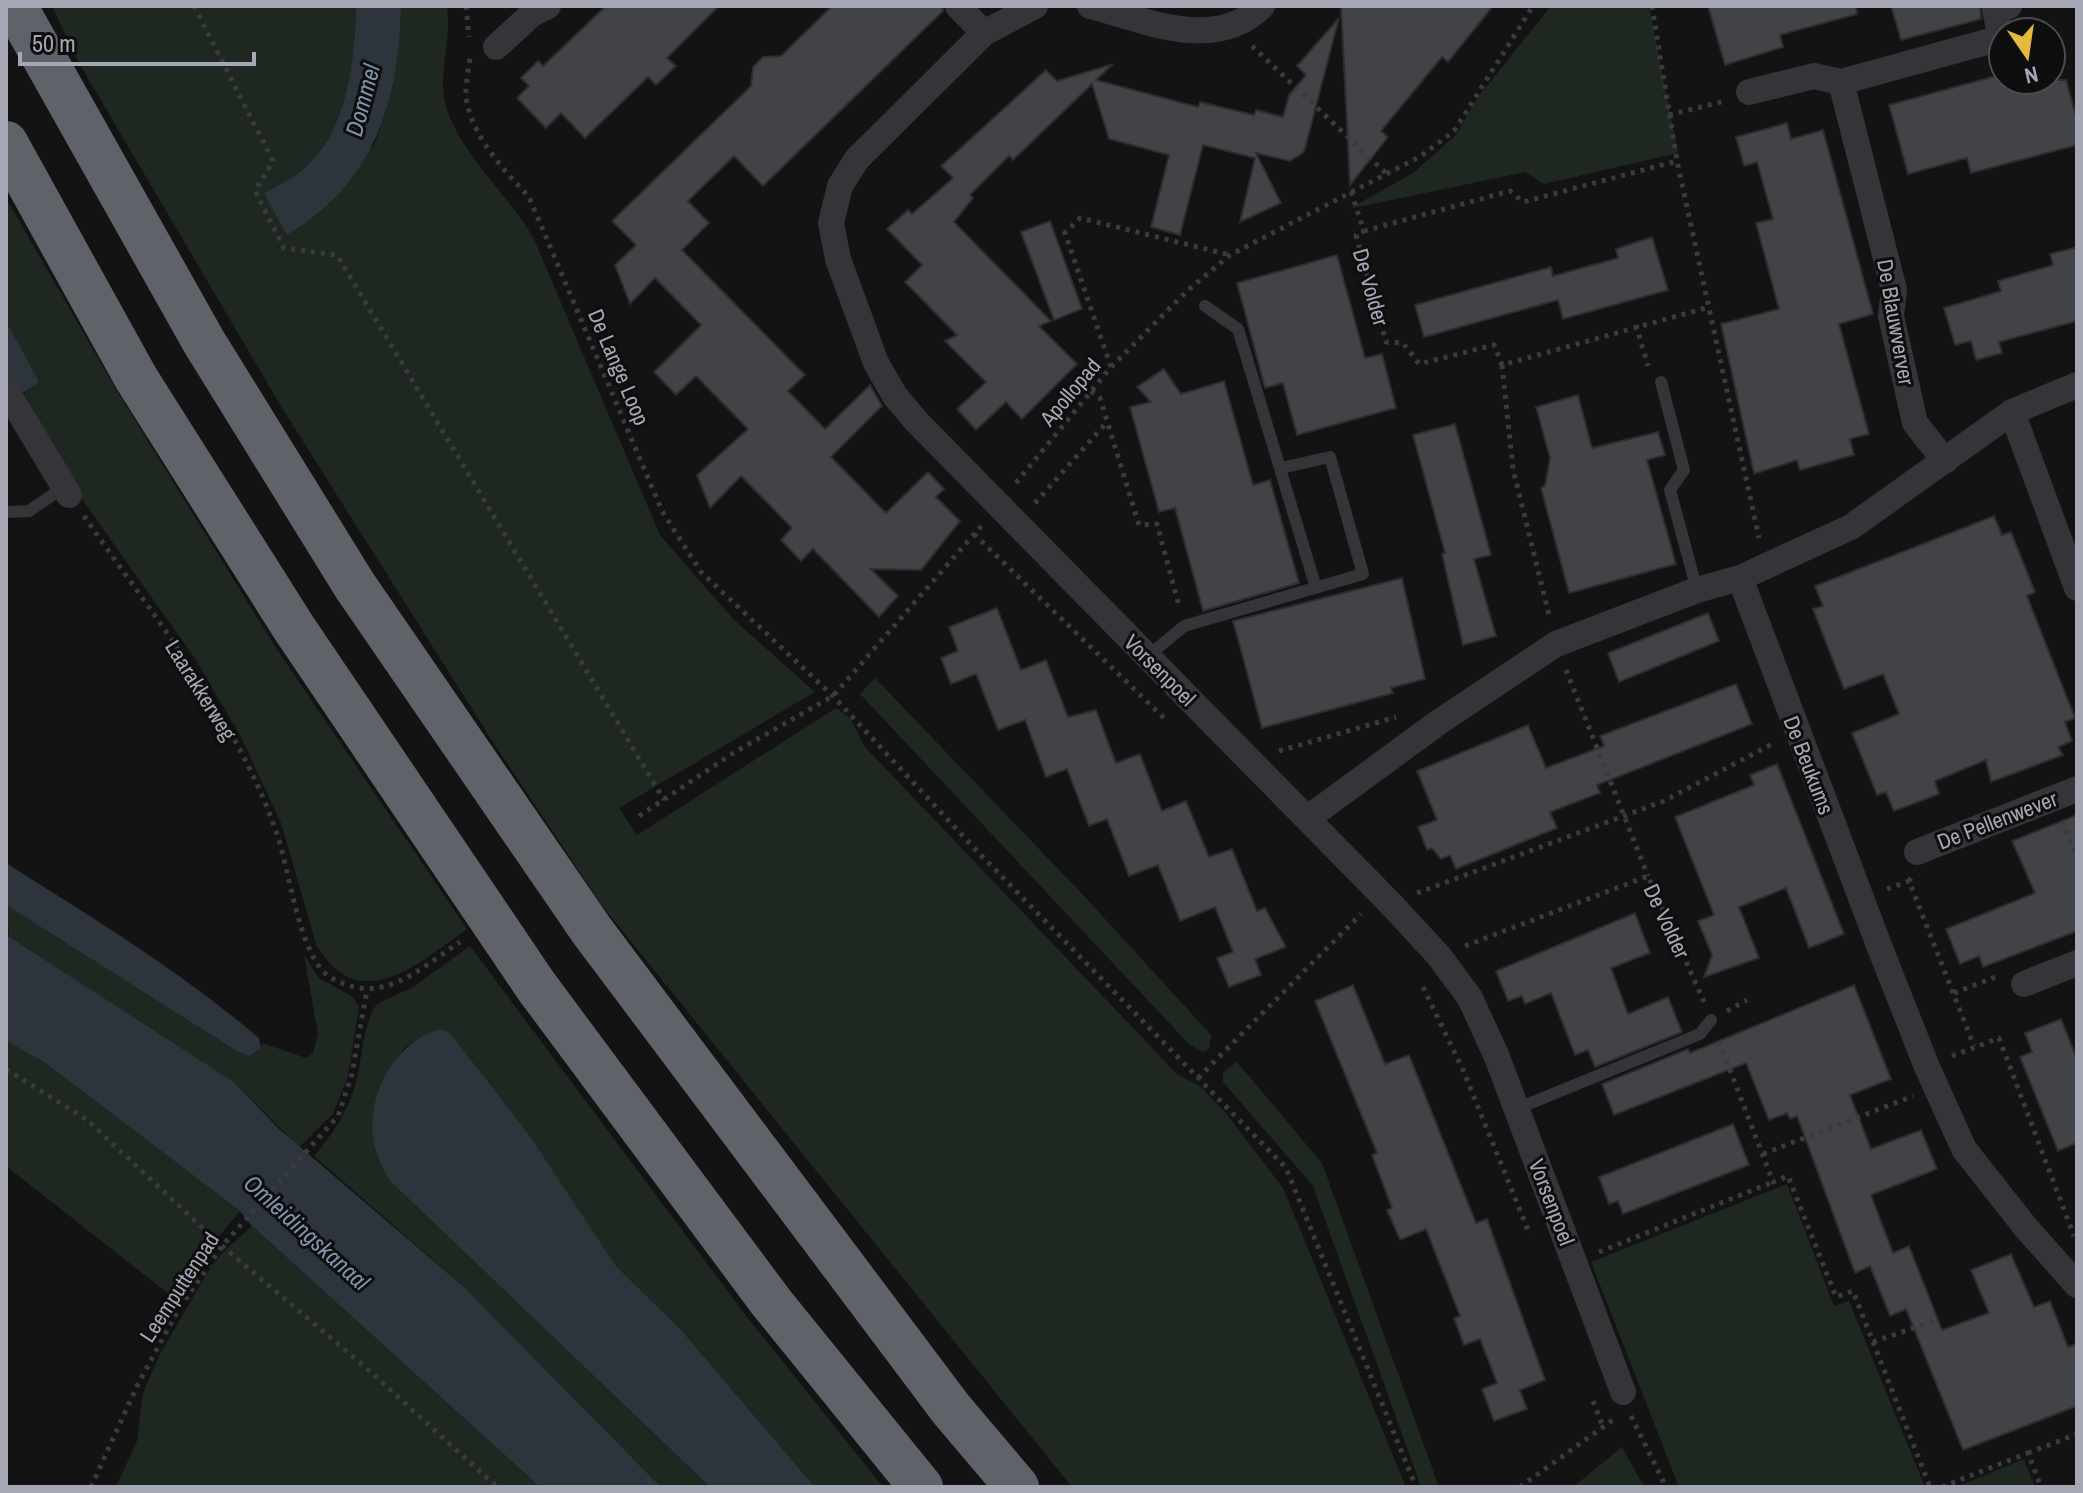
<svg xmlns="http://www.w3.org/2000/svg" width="2083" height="1493" font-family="'Archivo Narrow',sans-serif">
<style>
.green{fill:#1f2721}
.water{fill:#2d343c}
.building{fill:#424347;stroke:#2d2d30;stroke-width:2}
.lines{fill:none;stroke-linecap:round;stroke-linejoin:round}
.path{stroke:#3a3b40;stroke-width:5;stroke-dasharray:4 6;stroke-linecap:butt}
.lane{stroke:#343439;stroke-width:12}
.street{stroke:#343439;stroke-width:26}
.highway{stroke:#606269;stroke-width:44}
.labels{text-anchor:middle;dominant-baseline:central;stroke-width:6;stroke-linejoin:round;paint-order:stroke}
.street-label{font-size:22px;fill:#a5a8b4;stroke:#0e0e0f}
.water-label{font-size:24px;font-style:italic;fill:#7f93ac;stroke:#0e0e0f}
</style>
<rect width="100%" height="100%" fill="#131314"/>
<g class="green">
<path d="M52,6H356C355,60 347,134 301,171C291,180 276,186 264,193L373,147C392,103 400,54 401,6H447C451,34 443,58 443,86C443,138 507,192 533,237L660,535L733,619L815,692L619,808L637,835L836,708L850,718L865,747L1177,1074L1201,1087L1225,1112L1283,1188L1406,1487H1072L603,907L491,739L282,408L76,58Z"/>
<path d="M1551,6H1649L1678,153L1544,184L1525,172L1349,209L1413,173L1456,135L1478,97Z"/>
<path d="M6,198L117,391L276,648L467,929C419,963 358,1019 316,944L281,823L240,735L194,657L62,471L24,393L38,382L9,326L6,328Z"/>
<path d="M875,678L1086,898L1211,1035L1209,1049L1203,1052L1189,1044L860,694Z"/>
<path d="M6,905L235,1050L261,1048L262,1043L306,1058L313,1053L318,1034L304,955L319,978L353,997L359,1008L348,1076L333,1114L299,1147L234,1082L9,938Z"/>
<path d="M470,946L744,1313L883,1487H815L682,1331L616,1266L530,1136L439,1029L404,1048L375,1116L376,1150L389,1180L710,1487H661L465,1288L314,1156C334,1133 350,1108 357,1078C363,1054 362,1025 377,1004L413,987Z"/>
<path d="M6,1041L44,1062L240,1211L170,1295L6,1166Z"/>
<path d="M1237,1062L1322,1163L1439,1487H1421L1313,1186L1223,1082V1072Z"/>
<path d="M1787,1184L1834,1306L1849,1301L1925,1487H1679L1591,1262Z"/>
<path d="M252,1226L540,1487H116L137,1441L143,1393L160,1354L207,1273L222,1253Z"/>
<path d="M1622,1447L1644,1487H1573Z"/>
<path d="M2024,1459L2035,1487H1956Z"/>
</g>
<g class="water">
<path d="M356,6H401C399,103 374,183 287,235L264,193C276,186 290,180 301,171C347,135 355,60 356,6Z"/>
<path d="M9,326L39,382L6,404V328Z"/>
<path d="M6,863C93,918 180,971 259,1038L261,1048L249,1056L235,1050L6,905Z"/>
<path d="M6,935L234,1082L278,1128L465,1288L661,1487H540L252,1226L240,1211L44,1062L6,1041Z"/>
<path d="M439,1029L449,1032L530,1136L616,1266L682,1331L815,1487H710L389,1180C385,1171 379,1161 376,1151C362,1102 391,1045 439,1029Z"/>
</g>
<g class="building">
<path d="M606,6H719L667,58L676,66L656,85L648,77L585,138L561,113L546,128L517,98L529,86L521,78L538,61L543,66Z"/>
<path d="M832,6H942L943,11L763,186L734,156L688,201L709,223L682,250L805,375L788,391L825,429L870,385L882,406L831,457L886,513L928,472L944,489L936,497L960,521L921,570L871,569L898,596L879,617L813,549L801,561L781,540L792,528L741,476L710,508L697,475L748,429L696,376L676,395L654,372L701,325L655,278L630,304L615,265L636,245L612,221L751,86L753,67L763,57L781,56Z"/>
<path d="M1341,6H1493L1448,62L1442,57L1381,131L1388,137L1350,185Z"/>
<path d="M1708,6H1856L1857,14L1780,35L1783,47L1725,65Z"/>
<path d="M1891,6H1980L1981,19L1901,40Z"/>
<path d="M1339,18L1304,152L1290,161L1256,153L1281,203L1240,222L1255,158L1203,145L1180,235L1151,227L1169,155L1109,139L1092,84L1013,160L1009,156L970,195L973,198L954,222L1051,321L1039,326L1077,364L1022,419L1006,402L976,430L957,409L986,382L945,341L957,335L905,282L922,265L887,229L908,210L912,214L953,178L941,166L1046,70L1057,81L1113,64L1096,80L1198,107L1200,102L1254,115L1256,110L1283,117L1289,95L1306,75L1297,66Z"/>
<path d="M2003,74V80H2066L2077,120V145L1971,173L1967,158L1908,174L1889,105Z"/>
<path d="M1787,123L1791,139L1823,130L1873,314L1839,324L1869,434L1850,439L1854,455L1800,470L1797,460L1754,474L1721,324L1779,309L1756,223L1773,219L1757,162L1744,166L1736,137Z"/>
<path d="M1050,221L1082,309L1054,320L1021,232Z"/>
<path d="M1652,237L1668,290L1563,319L1558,300L1424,337L1415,305L1551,267L1553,276L1618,258L1616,249Z"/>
<path d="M2077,247V321L1999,342L2002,353L1976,360L1971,341L1955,345L1944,308L2001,291L1998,281L2053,265L2050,254Z"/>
<path d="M1337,255L1365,358L1382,354L1396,408L1297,435L1283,383L1265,388L1237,283Z"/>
<path d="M1164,369L1181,394L1224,381L1253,485L1270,480L1299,583L1203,611L1175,508L1159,512L1130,407L1151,402L1137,387Z"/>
<path d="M1578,395L1592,448L1658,432L1665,455L1647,460L1676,564L1569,593L1541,488L1545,486L1550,458L1536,407Z"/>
<path d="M1455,424L1491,555L1474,559L1496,636L1463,645L1442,554L1445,553L1413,435Z"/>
<path d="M1994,516L2002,535L2011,532L2035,592L2027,596L2075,718L2065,722L2072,741L2058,747L2063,755L1991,782L1986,760L1935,781L1939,794L1894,811L1886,792L1877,795L1852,733L1899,714L1883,674L1844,689L1813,609L1823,606L1815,586Z"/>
<path d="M1402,578L1425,679L1391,688L1393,693L1262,728L1233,621Z"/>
<path d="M997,608L1021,670L1046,660L1068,717L1096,710L1116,763L1140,754L1162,811L1186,801L1209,857L1232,849L1257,911L1265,908L1286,947L1255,959L1261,975L1229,987L1217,958L1233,952L1215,907L1180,921L1158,865L1129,876L1107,819L1089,826L1067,769L1046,777L1025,720L998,730L976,674L951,684L941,658L958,651L949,627Z"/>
<path d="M1708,613L1719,641L1619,682L1608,653Z"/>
<path d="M1736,684L1752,724L1597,785L1600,793L1550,812L1557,828L1456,869L1450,855L1441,859L1432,848L1427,850L1418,827L1437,820L1417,771L1528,725L1546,768L1604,746L1600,736Z"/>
<path d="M1777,764L1844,934L1809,948L1786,888L1739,907L1759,958L1704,977L1712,955L1698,921L1714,915L1675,817L1754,785L1750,775Z"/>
<path d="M2077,815V931L1983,967L1979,956L1960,964L1946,929L2035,893L2012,841Z"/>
<path d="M1635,913L1650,953L1611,968L1628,1014L1668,997L1682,1032L1595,1067L1588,1050L1575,1055L1551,993L1525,1004L1522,996L1508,1001L1496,971Z"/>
<path d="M1353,985L1385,1064L1409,1055L1476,1223L1487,1219L1545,1380L1520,1390L1527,1409L1494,1421L1482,1389L1497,1383L1480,1339L1464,1345L1454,1318L1460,1316L1426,1229L1400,1240L1387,1210L1392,1208L1372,1155L1377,1153L1315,1001Z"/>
<path d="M1854,985L1891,1079L1850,1095L1871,1149L1921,1130L1937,1169L1871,1195L1893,1253L1909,1246L1942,1330L1989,1313L1971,1270L2011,1254L2034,1307L2050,1301L2068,1347L2077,1344V1406L1963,1450L1906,1309L1890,1316L1870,1266L1855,1273L1797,1116L1790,1119L1787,1113L1769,1120L1746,1063L1614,1115L1602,1084L1688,1049L1690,1053Z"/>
<path d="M2061,1019L2077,1059V1143L2058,1151L2020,1057L2032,1052L2025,1033Z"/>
<path d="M1733,1124L1749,1165L1623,1214L1618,1201L1609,1204L1599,1177Z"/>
</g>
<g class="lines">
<g class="path">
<path d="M194,6L273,161L255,191L284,248L337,255L664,800"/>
<path d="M466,6L469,37"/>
<path d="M1652,6L1677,161L1759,538"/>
<path d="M1252,46L1388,175"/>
<path d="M470,59C468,73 464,90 467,103C475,140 504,170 529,197L662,511L701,572L833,696L975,849L1286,1168L1416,1487"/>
<path d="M1669,115L1725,101"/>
<path d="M1351,192L1364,231L1356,235L1386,342L1403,343L1419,364L1494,345L1502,365L1706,308"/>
<path d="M1364,231L1510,191L1523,202L1677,161"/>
<path d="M1636,325L1648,366"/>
<path d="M1502,365L1513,469L1550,619"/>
<path d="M1111,367L1065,233L1080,218L1230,255"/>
<path d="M1091,391L1100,398L1139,525L1157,524L1179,606"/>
<path d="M1016,483L1111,367L1187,291L1230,255L1421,156L1454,131L1533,6"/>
<path d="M1035,503L1107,422"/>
<path d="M84,516C153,616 235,715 276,831C289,866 299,958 330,977C381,1008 419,969 460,942"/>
<path d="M974,534L1165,719"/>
<path d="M1566,670L1648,876"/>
<path d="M1279,751L1396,717"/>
<path d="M639,816L735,752L833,696L982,525"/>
<path d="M2062,821L2077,860"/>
<path d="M1911,878L1909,881L1974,1046"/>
<path d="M1887,889L1909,881"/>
<path d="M1417,893L1664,801L1772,744"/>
<path d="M1465,946L1648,876L1704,1002"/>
<path d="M1423,987L1463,1070L1530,1235"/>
<path d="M1954,993L1998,976"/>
<path d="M1727,1011L1747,1000"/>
<path d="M1719,1041L1773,1182L1788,1176L1836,1297L1853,1291L1930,1487"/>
<path d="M1952,1056L1999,1038L2074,1236"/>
<path d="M6,1069L87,1120L222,1246L364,1366L497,1487"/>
<path d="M1198,1078L1361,914"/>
<path d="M1763,1154L1913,1096"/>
<path d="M1599,1252L1773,1182"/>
<path d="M1873,1342L1934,1321"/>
<path d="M1593,1401L1603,1427"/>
<path d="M1631,1416L1666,1487"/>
<path d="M2028,1453L2077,1434"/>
<path d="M91,1487L137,1386L177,1312L222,1246L338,1116L352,1074L367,990"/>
<path d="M1520,1487L1614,1419"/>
<path d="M1942,1487L2028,1453L2041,1487"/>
</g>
<g class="lane">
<path d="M1205,306L1238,329L1316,588"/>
<path d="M1661,382L1684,470L1670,490L1697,590"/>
<path d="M6,512L29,511L64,487"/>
<path d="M1147,657L1184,626L1363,574L1330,457L1281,468"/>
<path d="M1516,1109L1700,1034L1711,1020"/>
</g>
<g class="street">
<path d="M958,6L984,33"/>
<path d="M1035,6L984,33L857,159L840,186L831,223L838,259L876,363L895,396L917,422L1390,903L1439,956L1470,998L1497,1057L1623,1392"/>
<path d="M1090,6C1145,20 1215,53 1262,6"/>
<path d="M496,47L532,14L548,6"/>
<path d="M1841,82L1894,290L1891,316L1915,423L1945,461"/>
<path d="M1749,92L1814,76L1841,82L2001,38L1995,10L2009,6"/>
<path d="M2077,385L2012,412L1851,527L1740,578L1880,948L1927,1067L1964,1149L2027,1229L2077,1285"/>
<path d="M6,390L69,495"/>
<path d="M2012,412L2077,588"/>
<path d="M1308,818L1439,722L1556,644L1697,590L1740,578"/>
<path d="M1917,852L2077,789"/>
<path d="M2024,984L2077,963"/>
</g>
<g class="highway">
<path d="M15,6L204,342L355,586L592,931L951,1409L1017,1487"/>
<path d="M6,143L136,378L294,628L536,986L771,1302L921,1487"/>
</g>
</g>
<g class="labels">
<g class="street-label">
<text transform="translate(1371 287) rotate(74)">De Volder</text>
<text transform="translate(1896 322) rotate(80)">De Blauwverver</text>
<text transform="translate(619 367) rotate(67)">De Lange Loop</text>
<text transform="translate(1070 392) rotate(-50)">Apollopad</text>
<text transform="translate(1160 670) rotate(45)">Vorsenpoel</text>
<text transform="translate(201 690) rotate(58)">Laarakkerweg</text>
<text transform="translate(1809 765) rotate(69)">De Beukums</text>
<text transform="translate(1997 820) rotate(-21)">De Pellenwever</text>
<text transform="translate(1667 921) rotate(65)">De Volder</text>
<text transform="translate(1552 1202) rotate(69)">Vorsenpoel</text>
<text transform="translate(179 1287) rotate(-57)">Leemputtenpad</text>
</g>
<g class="water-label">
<text transform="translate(362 100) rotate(-75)">Dommel</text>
<text transform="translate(307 1232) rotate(42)">Omleidingskanaal</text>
</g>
</g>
<rect width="2083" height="1493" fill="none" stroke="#a5a8b4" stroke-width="16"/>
<g transform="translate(2027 56) rotate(167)"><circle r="38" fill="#0e0e0f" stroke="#4a4c51" stroke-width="2"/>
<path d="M0-6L14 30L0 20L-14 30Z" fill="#e3ba3c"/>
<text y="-12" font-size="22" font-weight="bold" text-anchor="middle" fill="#a5a8b4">N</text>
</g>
<path d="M20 52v12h234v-12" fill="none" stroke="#a5a8b4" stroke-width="4"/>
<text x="32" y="52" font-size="24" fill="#a5a8b4" stroke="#0e0e0f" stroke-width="6" paint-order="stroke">50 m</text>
</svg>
